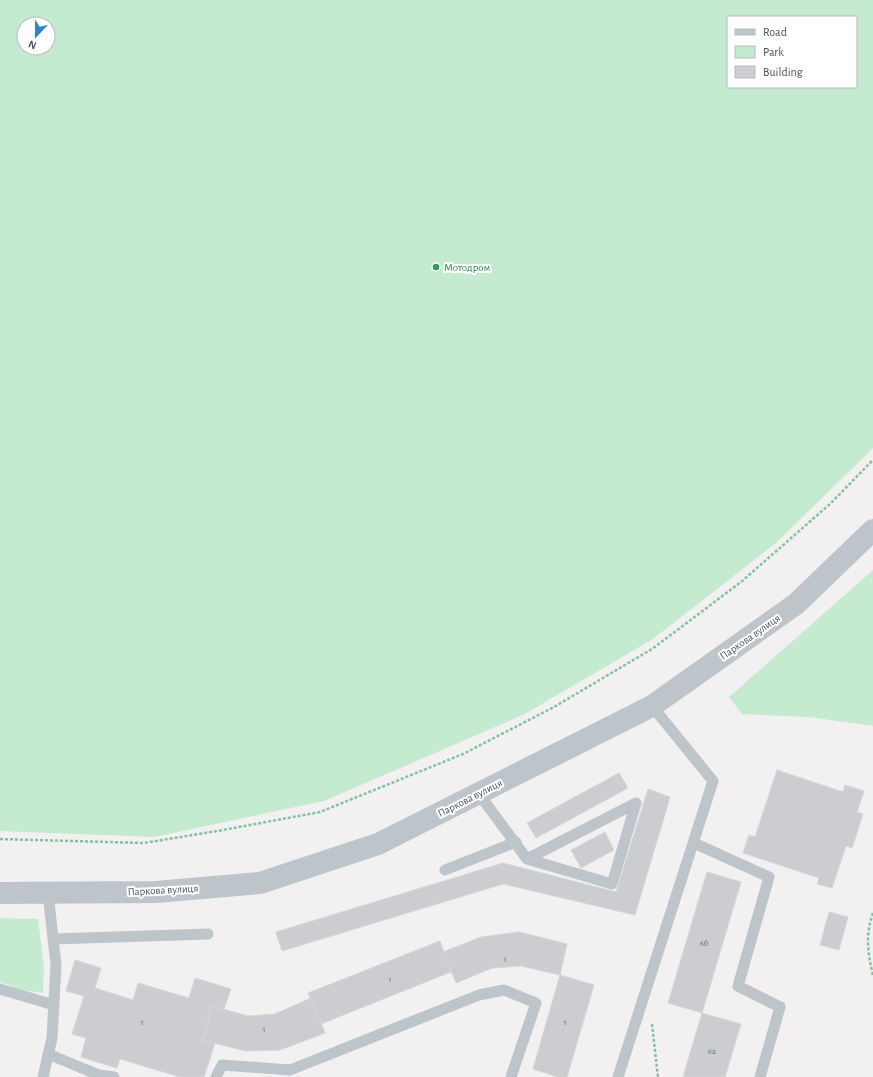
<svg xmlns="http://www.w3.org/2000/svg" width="873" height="1077" font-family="'Alegreya Sans',sans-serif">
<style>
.green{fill:#c4eacf;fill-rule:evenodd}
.building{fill:#cbcdd1;stroke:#d4d7da}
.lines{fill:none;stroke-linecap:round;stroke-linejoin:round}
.path{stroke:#80c39c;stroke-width:2.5;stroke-dasharray:3 2;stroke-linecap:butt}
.lane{stroke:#bdc5ca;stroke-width:11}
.street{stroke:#bdc5ca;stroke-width:22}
.leisure-dot{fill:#2e9e5b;stroke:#fff;stroke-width:1.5}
.labels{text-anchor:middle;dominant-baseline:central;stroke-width:4;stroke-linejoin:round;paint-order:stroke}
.number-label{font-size:9px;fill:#6a7278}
.leisure-label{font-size:11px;fill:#27864d;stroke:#fff;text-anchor:start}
.street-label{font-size:11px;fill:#4a545b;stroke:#fff}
</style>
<rect width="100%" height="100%" fill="#f2f0f0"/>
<g class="green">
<path d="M0,0H873V448L776,543L653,639L523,715L324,801L154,837L0,831ZM728,17H856V87H728ZM24,24H48V48H24Z"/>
<path d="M873,570V726L809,717L742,714L729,697Z"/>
<path d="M0,918L38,919L44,968L43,993L23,990L0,982Z"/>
</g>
<g class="building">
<path d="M777,770L843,792L845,785L864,791L857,812L863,814L852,848L846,846L832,888L817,884L819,878L743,853L749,835L755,837Z"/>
<path d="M619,773L628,788L536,838L527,823Z"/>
<path d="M648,789L670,797L635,915L503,884L282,951L276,932L503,863L616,892Z"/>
<path d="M605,832L614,850L581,868L571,850Z"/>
<path d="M707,872L741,882L702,1013L668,1003Z"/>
<path d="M829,912L848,917L839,950L820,945Z"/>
<path d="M519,932L567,944L560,975L521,966L492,968L456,983L443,952L481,937Z"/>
<path d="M440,941L451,972L321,1024L308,993Z"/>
<path d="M75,960L101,968L95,988L133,1000L138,983L189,998L195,978L231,989L224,1009L212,1006L203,1040L215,1043L204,1077H180L120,1059L117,1068L81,1057L86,1038L72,1034L84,996L66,991Z"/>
<path d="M560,975L594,985L567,1077H558L533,1069Z"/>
<path d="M311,998L325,1033L280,1050L245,1051L203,1040L212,1006L248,1016L275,1014Z"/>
<path d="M702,1013L741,1024L725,1077H683Z"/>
</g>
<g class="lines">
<g class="path">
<path d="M0,839L144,843L223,830L320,812L463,754L554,707L652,649L741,582L830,504L873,460"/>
<path d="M873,913C865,935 868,954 873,976"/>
<path d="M652,1024L658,1077"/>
</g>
<g class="lane">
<path d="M479,794L527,859L612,884L636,803L527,859"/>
<path d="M694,843L769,877L738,986L780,1007L760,1077"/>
<path d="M445,870L516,842"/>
<path d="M53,939L208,934"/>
<path d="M0,989L54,1005"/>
<path d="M48,1054L99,1075L114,1077"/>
<path d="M43,1077L52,1038L56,965L48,893"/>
<path d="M216,1077L222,1065L290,1070L479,995L504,990L536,1003L511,1077"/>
<path d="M618,1077L713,781L652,706"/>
</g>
<path class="street" d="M0,893L156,892L260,883L378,844L652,706L796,604L873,530"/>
</g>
<circle class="leisure-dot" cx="436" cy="267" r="4"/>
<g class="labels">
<g class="number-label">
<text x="704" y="943">6б</text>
<text x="505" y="959">1</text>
<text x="390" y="979">1</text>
<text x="142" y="1022">1</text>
<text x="565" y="1022">1</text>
<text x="264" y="1029">1</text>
<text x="712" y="1051">6а</text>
</g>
<g class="leisure-label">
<text x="444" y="267">Мотодром</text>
</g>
<g class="street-label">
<text transform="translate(750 637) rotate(-35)">Паркова вулиця</text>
<text transform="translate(470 798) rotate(-27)">Паркова вулиця</text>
<text transform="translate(163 890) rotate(-3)">Паркова вулиця</text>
</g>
</g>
<rect x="727" y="16" width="130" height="72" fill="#ffffff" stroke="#b7bbbd"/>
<rect x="735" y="29" width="20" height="6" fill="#bdc5ca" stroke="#b7bbbd"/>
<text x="763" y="36" font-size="12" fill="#4a545b">Road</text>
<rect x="735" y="46" width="20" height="12" fill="#c4eacf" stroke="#b7bbbd"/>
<text x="763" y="56" font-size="12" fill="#4a545b">Park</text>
<rect x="735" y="66" width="20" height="12" fill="#cbcdd1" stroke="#b7bbbd"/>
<text x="763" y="76" font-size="12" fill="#4a545b">Building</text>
<g transform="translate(36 36) rotate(202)"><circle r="19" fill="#ffffff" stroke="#b7bbbd"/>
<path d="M0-3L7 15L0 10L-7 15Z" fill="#3183cb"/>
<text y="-6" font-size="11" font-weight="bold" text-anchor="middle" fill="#4a545b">N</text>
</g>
</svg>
